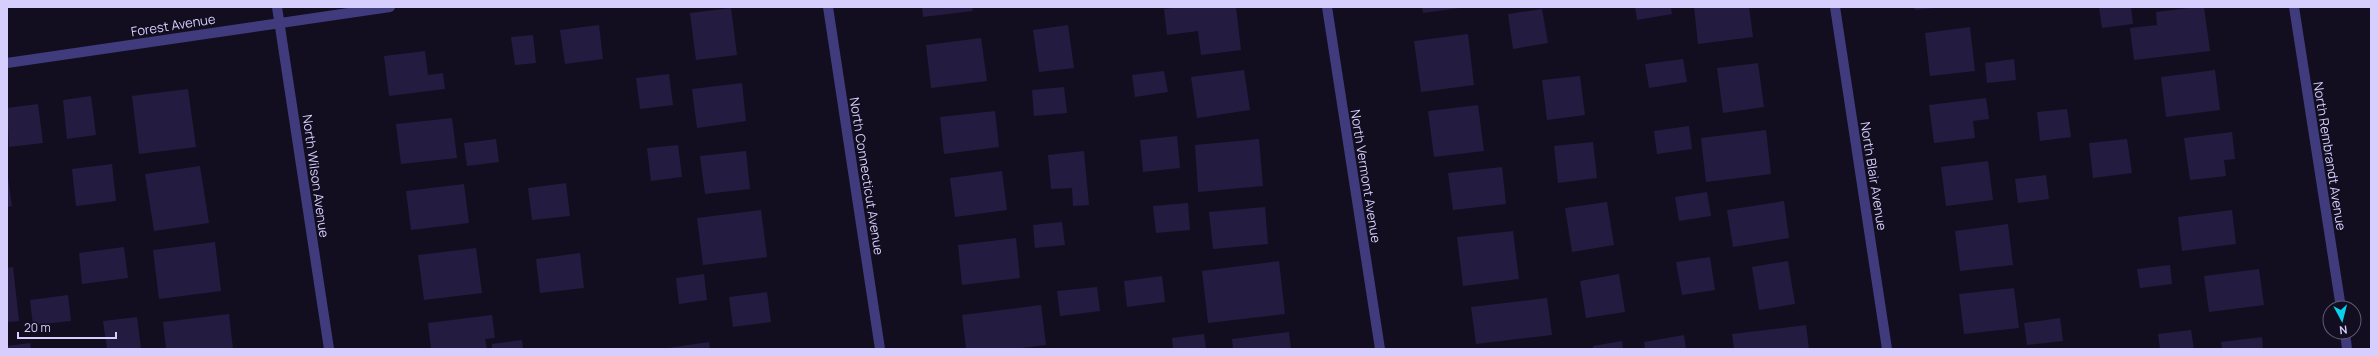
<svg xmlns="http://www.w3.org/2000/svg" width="2378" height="356" font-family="Manrope,sans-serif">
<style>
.building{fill:#241b40}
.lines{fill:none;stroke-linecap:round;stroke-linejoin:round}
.street{stroke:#403b7d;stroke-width:10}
.labels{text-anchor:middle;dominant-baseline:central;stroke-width:3;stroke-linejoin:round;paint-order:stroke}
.street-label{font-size:13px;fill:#d6cffd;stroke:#120e20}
</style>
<rect width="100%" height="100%" fill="#120e20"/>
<g class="building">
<path d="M922,7H972L973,11L923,17Z"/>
<path d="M1182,7H1236L1241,50L1201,55L1198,31L1167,35L1164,9Z"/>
<path d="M1422,7H1460V8L1423,13Z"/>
<path d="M1635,7H1671L1672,14L1637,20Z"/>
<path d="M1694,7H1749L1753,37L1698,44Z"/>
<path d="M1914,7H1934L1935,8L1915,10Z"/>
<path d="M2099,7H2131L2133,24L2102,28Z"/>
<path d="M2197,7H2204L2210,51L2134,60L2130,28L2157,25L2156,12Z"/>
<path d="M731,8L737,55L696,60L690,13Z"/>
<path d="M1542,9L1548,43L1513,49L1508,14Z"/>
<path d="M599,25L603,59L565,64L560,30Z"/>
<path d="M1068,25L1074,68L1039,72L1033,30Z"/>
<path d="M1970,27L1975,71L1930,76L1925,33Z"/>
<path d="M1468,34L1474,85L1421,92L1414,41Z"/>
<path d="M533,35L536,63L515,65L511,37Z"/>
<path d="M981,38L987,81L931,88L926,45Z"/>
<path d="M425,51L428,75L443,73L445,89L389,96L384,56Z"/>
<path d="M1683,59L1687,82L1649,88L1645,64Z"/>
<path d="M2014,59L2016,80L1987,83L1985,63Z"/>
<path d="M1758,63L1764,107L1723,113L1717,68Z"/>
<path d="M1244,70L1250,110L1197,118L1191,77Z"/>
<path d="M2215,70L2220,110L2166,117L2161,77Z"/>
<path d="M1164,71L1168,92L1135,97L1132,75Z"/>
<path d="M669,74L673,105L640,109L636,78Z"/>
<path d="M1580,76L1585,115L1547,120L1542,80Z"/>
<path d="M742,83L746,121L697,128L692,89Z"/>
<path d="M1064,87L1067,113L1034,116L1032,90Z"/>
<path d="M188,89L196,147L139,154L132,96Z"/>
<path d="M91,96L96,135L67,139L63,100Z"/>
<path d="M1986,98L1989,119L1973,121L1975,138L1934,143L1929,105Z"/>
<path d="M38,104L43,143L9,147L7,108Z"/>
<path d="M1478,105L1484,151L1434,157L1428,111Z"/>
<path d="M2067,109L2071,137L2040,141L2037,112Z"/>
<path d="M995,111L999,147L944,154L940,117Z"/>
<path d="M452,118L457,158L401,164L396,124Z"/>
<path d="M1689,126L1692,149L1657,154L1654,131Z"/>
<path d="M1766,130L1771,174L1706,182L1701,138Z"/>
<path d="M2232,132L2235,159L2224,160L2226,176L2190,180L2184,138Z"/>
<path d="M1177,136L1180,168L1143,172L1140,140Z"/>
<path d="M496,139L499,162L467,166L464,143Z"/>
<path d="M1259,139L1263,186L1198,192L1195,145Z"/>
<path d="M2127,139L2132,173L2093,178L2089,143Z"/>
<path d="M1593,142L1597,178L1558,183L1554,146Z"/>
<path d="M678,145L682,177L651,181L647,148Z"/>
<path d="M746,151L750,189L705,194L700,156Z"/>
<path d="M1084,151L1089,205L1073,206L1072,188L1051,189L1048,155Z"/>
<path d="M1988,161L1993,200L1946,206L1941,167Z"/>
<path d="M112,164L116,201L76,206L72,169Z"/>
<path d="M200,166L209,223L154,231L145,174Z"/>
<path d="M1502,167L1506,204L1453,210L1448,173Z"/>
<path d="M7,171L12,206L7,207Z"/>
<path d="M1002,171L1007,210L955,217L950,178Z"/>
<path d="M2046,175L2049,199L2018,203L2015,179Z"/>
<path d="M566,183L570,216L532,220L528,188Z"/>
<path d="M464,184L469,223L411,230L406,191Z"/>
<path d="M1707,192L1711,216L1679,221L1675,197Z"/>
<path d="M1784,201L1789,238L1733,247L1727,210Z"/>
<path d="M1607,202L1614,245L1572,252L1565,208Z"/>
<path d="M1188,203L1190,230L1156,233L1153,206Z"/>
<path d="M1265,207L1268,244L1213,249L1209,212Z"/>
<path d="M761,210L767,257L703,265L697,218Z"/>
<path d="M2232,210L2236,244L2182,251L2178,217Z"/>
<path d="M1062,222L1065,245L1035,248L1033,225Z"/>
<path d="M2008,224L2013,265L1960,271L1955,231Z"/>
<path d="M1513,231L1519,279L1463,286L1457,237Z"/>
<path d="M1016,238L1020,278L962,285L958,245Z"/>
<path d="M215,242L221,291L159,299L153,250Z"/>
<path d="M124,247L128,278L82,284L79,253Z"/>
<path d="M476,248L482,293L424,300L418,255Z"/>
<path d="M580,253L584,288L540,293L536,259Z"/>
<path d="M1710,257L1715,290L1682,295L1676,262Z"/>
<path d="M1279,261L1285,314L1208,323L1202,271Z"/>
<path d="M1788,261L1795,304L1759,310L1752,267Z"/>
<path d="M2170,265L2172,284L2140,288L2137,269Z"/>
<path d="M13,267L19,321L7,322V268Z"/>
<path d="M2259,269L2264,305L2209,312L2204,276Z"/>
<path d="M704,274L707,300L679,304L676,278Z"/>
<path d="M1619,274L1625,312L1586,318L1580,281Z"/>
<path d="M1162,276L1165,302L1127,307L1124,281Z"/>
<path d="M1097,287L1100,311L1060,316L1057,291Z"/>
<path d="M2014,288L2019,328L1964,334L1959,294Z"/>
<path d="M767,292L771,322L733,327L729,297Z"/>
<path d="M68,295L71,321L33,325L30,300Z"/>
<path d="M1547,298L1552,335L1476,344L1471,307Z"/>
<path d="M1041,305L1046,345L1013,349H966L962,315Z"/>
<path d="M229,314L233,349H166L163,322Z"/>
<path d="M492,315L495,338L485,339L487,349H431L428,323Z"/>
<path d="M137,317L141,349H107L103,321Z"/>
<path d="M2060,318L2063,341L2027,345L2024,323Z"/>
<path d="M1806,325L1809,349H1734L1732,334Z"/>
<path d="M2191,330L2194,349H2160L2158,334Z"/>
<path d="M1289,332L1291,349H1233L1232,339Z"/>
<path d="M1204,334L1206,349H1173L1172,338Z"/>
<path d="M1684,335L1686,349H1645L1644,342Z"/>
<path d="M2262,337L2263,349H2222L2221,342Z"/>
<path d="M522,340L523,349H492V344Z"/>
<path d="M1622,341L1623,349H1593V346Z"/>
<path d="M709,342L710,349H668V348Z"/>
<path d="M30,343L31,349H7V346Z"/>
</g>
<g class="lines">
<g class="street">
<path d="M277,7L329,349"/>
<path d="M828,7L880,349"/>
<path d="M1327,7L1380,349"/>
<path d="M1835,7L1887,349"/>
<path d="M2294,7L2341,308"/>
<path d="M7,63L390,7"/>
<path d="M2345,332L2347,349"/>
</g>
</g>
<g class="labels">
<g class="street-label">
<text transform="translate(173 25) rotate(-9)">Forest Avenue</text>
<text transform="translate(2330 156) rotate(81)">North Rembrandt Avenue</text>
<text transform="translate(316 176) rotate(82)">North Wilson Avenue</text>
<text transform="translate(867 176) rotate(81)">North Connecticut Avenue</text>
<text transform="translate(1366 176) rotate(81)">North Vermont Avenue</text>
<text transform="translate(1874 176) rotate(81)">North Blair Avenue</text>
</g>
</g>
<rect width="2378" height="356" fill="none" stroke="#d6cffd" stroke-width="16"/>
<g transform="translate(2342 320) rotate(173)"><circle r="19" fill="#120e20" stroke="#605b78"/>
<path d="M0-3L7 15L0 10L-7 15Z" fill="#0bd0ed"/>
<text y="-6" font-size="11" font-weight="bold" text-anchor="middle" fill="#d6cffd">N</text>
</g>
<path d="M18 332v6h98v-6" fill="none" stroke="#d6cffd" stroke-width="2"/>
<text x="24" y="332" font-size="12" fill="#d6cffd" stroke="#120e20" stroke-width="3" paint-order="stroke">20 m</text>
</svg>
